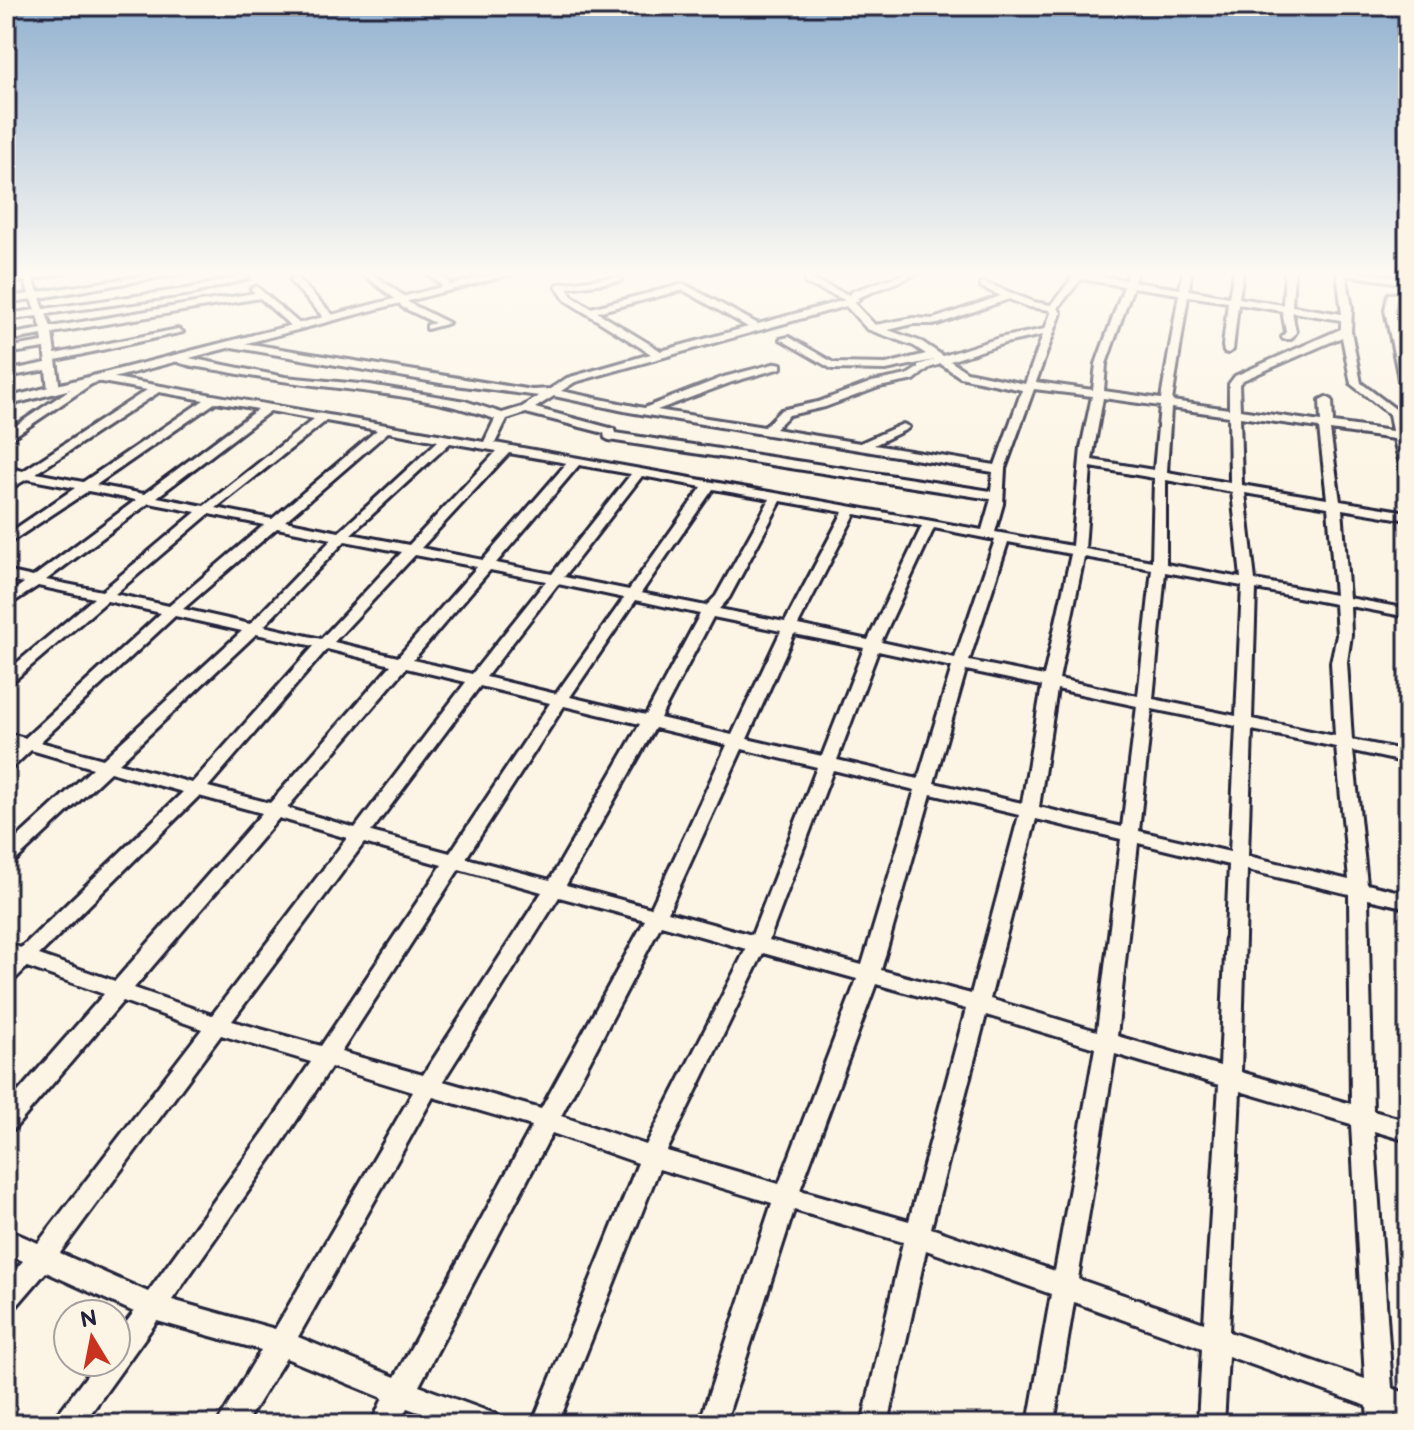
<svg xmlns="http://www.w3.org/2000/svg" width="1414" height="1430" font-family="'Balsamiq Sans',sans-serif">
<style>
.lines{fill:none;stroke-linecap:round;stroke-linejoin:round}
.minor-casing{stroke:#22223b;stroke-width:6}
.major-casing{stroke:#22223b;stroke-width:6}
.minor{fill:#fcf5e5;fill-rule:evenodd}
.major{fill:#fcf5e5;fill-rule:evenodd}
</style>
<rect width="100%" height="100%" fill="#fcf5e5"/>
<filter id="ink" filterUnits="userSpaceOnUse"><feTurbulence type="fractalNoise" baseFrequency=".0125" numOctaves="2"/><feDisplacementMap in="SourceGraphic" scale="16" xChannelSelector="R" yChannelSelector="G"/><feConvolveMatrix kernelMatrix="1 2 1 2 8 2 1 2 1" color-interpolation-filters="sRGB"/></filter>
<g filter="url(#ink)">
<g class="lines">
<g class="minor-casing">
<g id="minor">
<path d="M22,272H30L31,274L66,272L33,279L38,292L169,272H190L40,298L44,309L192,288L244,275L249,278L192,294L46,314L51,327L255,293L251,289L256,286L302,326L293,328L260,298L52,333L55,354L178,329L183,332L56,360L60,390L54,393L48,390L46,370L6,377V371L46,363L44,348L6,354V348L43,342L42,335L6,341V335L42,329L37,316L6,320V314L35,310L31,299L6,303V297L29,294L25,281L6,284V278L23,276Z"/>
<path d="M360,272H370L405,297L409,303L449,323L427,329V325L435,323L402,307L398,301Z"/>
<path d="M425,272H435L449,281V291H443L441,284Z"/>
<path d="M909,272H922L857,298L859,300L854,303L875,325L913,318L933,319L1001,296L981,287V283L984,282L1034,302L1051,305L1077,272L1125,280L1129,272H1137L1134,282L1180,289L1183,272H1191L1189,290L1229,297L1234,272H1243L1239,298L1283,305L1285,272H1294L1292,306L1342,314L1337,272H1359L1408,278V284L1346,275L1352,308L1351,331L1361,383L1398,411L1405,433H1408V477L1402,473L1394,439L1330,430L1340,501L1408,512V520L1342,509L1349,598L1408,609V617L1350,606L1351,635L1347,662L1352,740L1408,751V763L1353,751L1367,884L1408,894V908L1368,899L1373,1111L1408,1121V1141L1374,1131L1392,1388L1408,1394V1420L1394,1415V1424H1368L1367,1406L1228,1356L1224,1424H1198L1202,1348L1074,1302L1054,1424H1028L1051,1294L926,1250L888,1424H862L903,1242L794,1210L725,1424H699L772,1203L659,1169L558,1424H532L638,1163L552,1133L419,1386L498,1415L502,1424H452L407,1408L398,1424H371L383,1398L286,1358L245,1424H217L261,1350L157,1321L83,1424H53L57,1415L97,1362H116V1336L134,1312L46,1272L15,1308L6,1311V1280L23,1261L6,1253V1229L38,1243L202,1029L123,1001L14,1129L6,1132V1106L104,994L27,967L13,981L6,983V963L9,960L6,959V943L21,948L183,792L110,772L12,864L6,866V848L93,768L31,750L12,768L6,770V755L15,746L6,743V733L25,738L161,613L107,601L11,683L6,685V672L94,598L38,586L6,607V596L24,583L6,579V571L33,577L136,500L88,491L6,545V535L75,488L27,479L6,491V481L14,476L6,475V467L23,471L147,390L96,381L10,439L6,441V432L87,378L98,375L484,442L495,419C411,389 317,390 228,372C210,368 184,367 169,358L174,355L285,377L370,385L465,401L502,413L522,407L539,396L440,383L232,347L227,344L232,341L532,390L550,389L567,378L651,354L565,300L556,286L558,284L622,276V280L619,281L567,288L572,296L591,308L684,284L758,324L845,300L805,283V279H811L849,295L853,291ZM1081,279L1124,286L1096,364L1093,390L1036,382L1061,313L1058,308ZM1133,287L1179,294L1161,399L1104,391L1106,364ZM683,290L748,327L661,351L597,312ZM1188,296L1228,302L1223,346L1224,352L1228,353L1233,350L1238,304L1282,311L1286,332L1282,337L1283,339H1291L1296,332L1292,312L1341,320V329L1235,376L1229,384V409L1172,401ZM1009,299L1029,307L1050,310L1051,313L1045,329L999,338L943,356L922,342L888,330L913,324H938ZM846,306L867,329L914,346L926,354L886,364L834,363L789,337L780,339L832,369L886,370L934,360L918,365V368L907,375L872,382L818,402L781,410L764,427L657,410L732,382L781,368V364L777,363L724,377L644,408L561,391L575,382ZM1043,335L1025,384L967,372L950,361L1005,343ZM1342,337L1351,384L1389,414L1392,431L1333,423L1332,400L1326,397L1320,400L1321,422L1240,410L1239,384L1243,380ZM941,364L960,377L1022,390L995,465L874,445L907,429L909,427L903,424L860,443L775,429L789,415L825,407L879,387L914,380L929,368ZM1034,389L1092,396L1081,448L1072,546L995,532L1003,504L1005,469ZM159,392L204,400L83,482L36,473ZM554,396L629,412L993,472L991,491L615,433L614,429L535,408ZM1103,398L1160,406L1154,470L1092,460ZM216,402L258,409L144,494L96,485ZM1171,408L1229,416L1230,483L1167,472ZM270,411L314,419L204,506L157,497ZM526,413L604,433L605,438L609,440L991,499L982,530L495,443L507,419ZM1240,417L1319,428L1327,499L1242,485ZM326,421L377,430L272,519L216,508ZM388,432L438,441L339,532L285,521ZM450,443L497,451L409,545L351,534ZM509,453L567,463L483,560L421,548ZM579,465L631,474L552,574L496,563ZM1091,467L1154,478L1152,561L1085,549ZM642,476L702,487L629,590L564,577ZM1166,480L1232,492L1241,578L1166,564ZM713,489L770,499L716,596L706,606L641,593ZM1245,493L1328,507L1335,595L1255,580ZM781,501L843,512L785,622L719,609L729,598ZM149,503L196,512L102,591L46,580ZM209,514L264,525L169,606L115,594ZM855,514L922,526L868,640L798,625ZM277,528L332,539L250,624L183,609ZM934,528L995,540L955,658L881,642ZM345,541L402,552L321,639L264,626ZM1008,542L1071,554L1044,676L969,661ZM415,555L477,567L398,657L334,642ZM1084,557L1152,569L1138,696L1059,679ZM490,570L546,581L472,674L413,660ZM1165,572L1242,586L1236,716L1153,699ZM558,584L624,598L556,694L486,677ZM1256,589L1335,604L1337,635L1331,662L1335,736L1252,719ZM636,600L700,614L646,715L570,697ZM175,616L242,631L103,759L40,742ZM713,617L781,631L732,735L660,718ZM256,634L314,646L192,783L119,763ZM794,634L864,648L822,756L747,739ZM327,649L391,665L270,803L208,787ZM878,651L952,667L918,779L837,760ZM406,668L466,682L355,828L287,808ZM966,670L1042,686L1022,803L934,783ZM480,686L550,703L450,853L371,832ZM1057,689L1137,706L1122,827L1039,807ZM564,706L640,724L550,880L466,858ZM1152,709L1236,726L1230,852L1139,831ZM655,728L727,745L651,908L566,885ZM1252,730L1336,747L1349,880L1248,856ZM742,749L817,767L752,935L668,912ZM833,770L915,790L862,965L769,940ZM931,794L1019,815L971,994L881,970ZM199,796L262,813L115,981L39,955ZM279,818L347,838L212,1015L134,988ZM1036,819L1121,839L1097,1031L990,999ZM364,843L442,865L321,1046L232,1021ZM1138,843L1229,865L1220,1066L1117,1036ZM459,869L542,892L423,1075L341,1052ZM1247,870L1349,894L1351,1104L1241,1072ZM559,897L645,920L541,1109L443,1081ZM661,925L746,949L646,1145L561,1116ZM763,953L857,979L779,1184L667,1151ZM876,984L966,1009L909,1221L800,1190ZM986,1015L1095,1048L1055,1271L931,1228ZM221,1035L311,1062L266,1129L148,1292L60,1253ZM1115,1054L1219,1085L1204,1323L1078,1279ZM331,1067L413,1092L275,1329L172,1300L282,1143ZM1240,1091L1351,1124L1365,1379L1229,1332ZM433,1097L532,1126L395,1377L298,1337Z"/>
<path d="M291,278H297L334,316V320H326L291,282Z"/>
<path d="M1408,293V299H1396L1395,310L1408,369V397L1402,394L1385,310L1388,294Z"/>
</g>
</g>
<g class="major-casing">
<path id="major" d="M500,272H519L6,406V398Z"/>
</g>
<use href="#minor" class="minor"/>
<use href="#major" class="major"/>
</g>
</g>
<linearGradient id="sky" x2="0" y2="1"><stop stop-color="#92b1d0"/><stop offset="0.58" stop-color="#fefaf3"/><stop offset="1" stop-color="#fefaf3" stop-opacity="0"/></linearGradient>
<rect width="1414" height="472" fill="url(#sky)"/>
<rect width="1414" height="1430" fill="none" stroke="#fcf5e5" stroke-width="32"/>
<rect x="16" y="16" width="1382" height="1398" fill="none" stroke="#22223b" stroke-width="3" filter="url(#ink)"/>
<g transform="translate(92 1338) rotate(350)"><circle r="38" fill="#fcf5e5" stroke="#a5a1a1" stroke-width="2"/>
<path d="M0-6L14 30L0 20L-14 30Z" fill="#c8321e"/>
<text y="-12" font-size="22" font-weight="bold" text-anchor="middle" fill="#22223b">N</text>
</g>
</svg>
